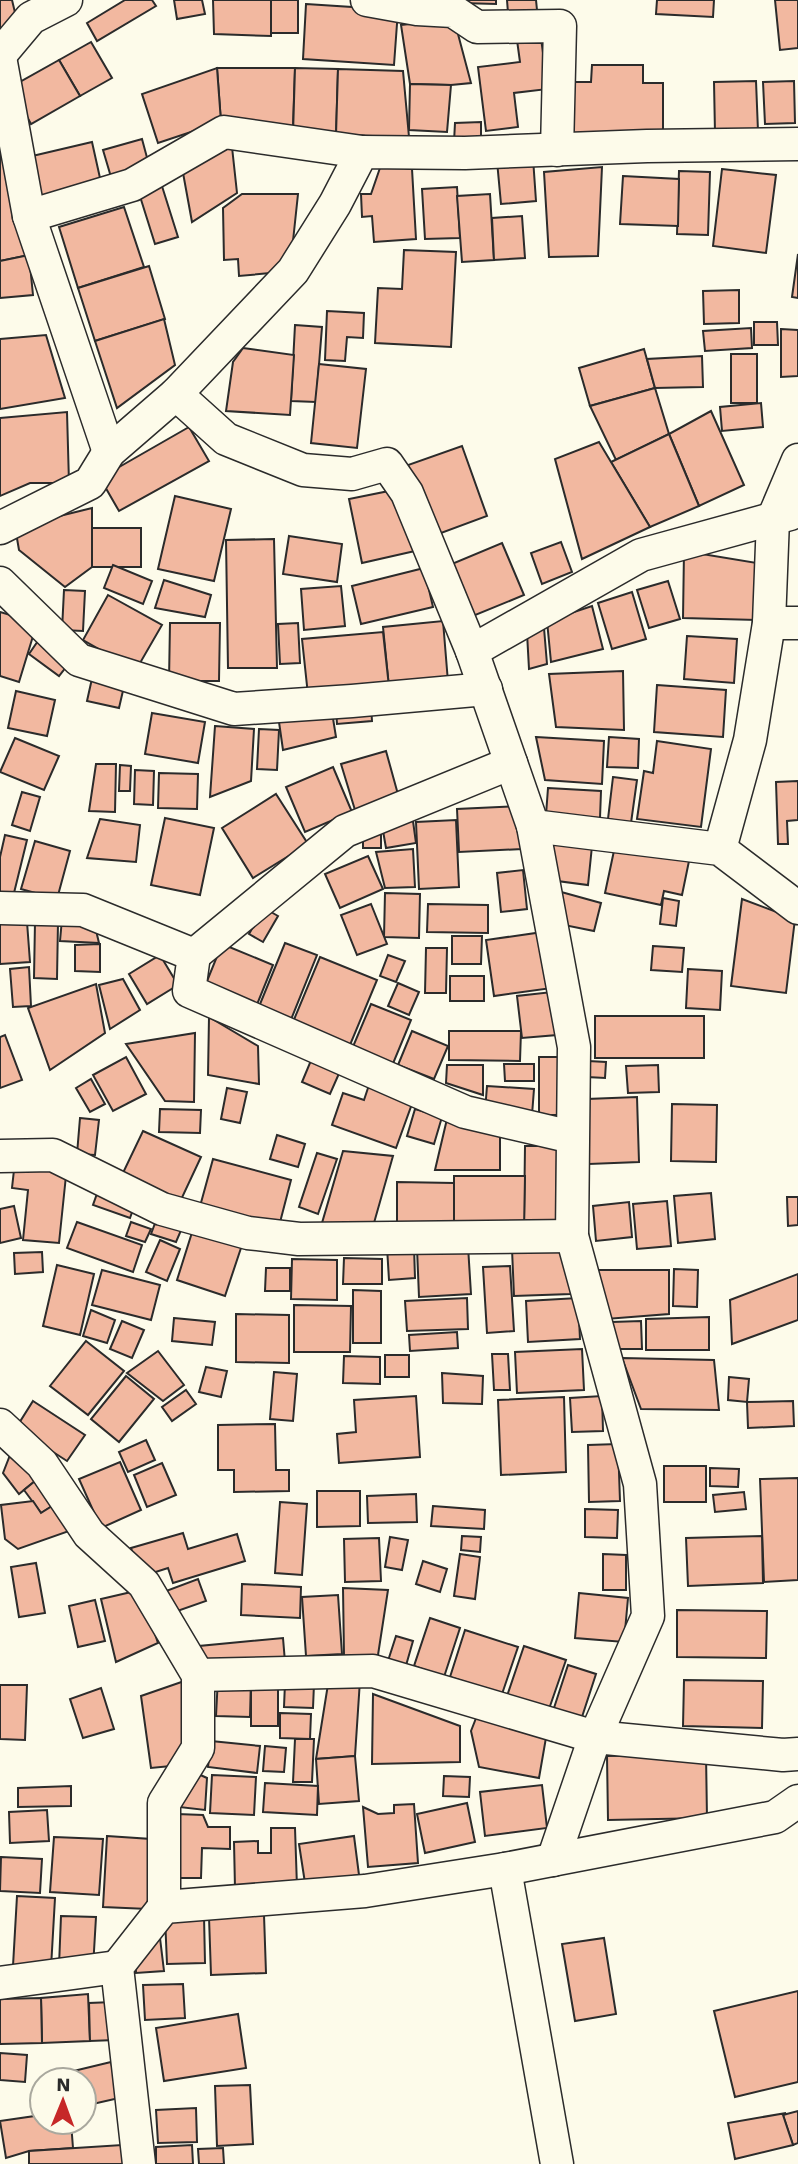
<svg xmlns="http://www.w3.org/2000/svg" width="798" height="2164" font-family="'Work Sans',sans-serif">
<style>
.building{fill:#f2b8a0;stroke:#2b2b2b;stroke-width:2}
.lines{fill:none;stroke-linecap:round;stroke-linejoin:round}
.street-casing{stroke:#2b2b2b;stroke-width:35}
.street{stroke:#fdfbea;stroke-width:32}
</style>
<rect width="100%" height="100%" fill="#fdfbea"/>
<g class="building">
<path d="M0,0H12L18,25L0,38Z"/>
<path d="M125,0H152L156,6L97,41L87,23Z"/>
<path d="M174,0H202L205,14L177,19Z"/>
<path d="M213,0H271V36L214,34Z"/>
<rect x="271" y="0" width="27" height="33"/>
<path d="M461,0H496V4L461,3Z"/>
<path d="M507,0H536L537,10L508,13Z"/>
<path d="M657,0H714L713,17L656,14Z"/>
<path d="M775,0H798V48L780,50Z"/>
<path d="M306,4L398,10L394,65L303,59Z"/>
<path d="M454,19L471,83L451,85L410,84L401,25Z"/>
<path d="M540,31L548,89L514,93L518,127L486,131L478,67L520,62L516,33Z"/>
<path d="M91,42L112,78L80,96L59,60Z"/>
<path d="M59,60L80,96L31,124L11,87Z"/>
<path d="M592,65H643V83H663V136L567,135V82H591Z"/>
<path d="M217,68H295L293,127L221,122Z"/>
<path d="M217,68L221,122L158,143L142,94Z"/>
<path d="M295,68L338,69L336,136L293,134Z"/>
<path d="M338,69L403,71L409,137L336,135Z"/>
<path d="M756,81L758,131L715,133L714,82Z"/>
<path d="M794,81L795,123L765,124L763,82Z"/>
<path d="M410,84L451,85L447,132L409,130Z"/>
<path d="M481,122V145L454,142L455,123Z"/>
<path d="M0,137L29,255L0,261Z"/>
<path d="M142,139L149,165L111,177L103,150Z"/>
<path d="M92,142L102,187L39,202L28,157Z"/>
<path d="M232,147L237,193L192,222L181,162Z"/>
<path d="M533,158L536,201L501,204L497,161Z"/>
<path d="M381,165L412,169L416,239L374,242L372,216L362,217L361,194H371Z"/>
<path d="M602,167L598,256L549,257L544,172Z"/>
<path d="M722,169L776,175L766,253L713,246Z"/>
<path d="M679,171L710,172L708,235L677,234Z"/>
<path d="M623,176L679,179L678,226L620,224Z"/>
<path d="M161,183L178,237L155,244L138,190Z"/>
<path d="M457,187L460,238L425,239L422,189Z"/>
<path d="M242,194H298L293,241L281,272L239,276L238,259L224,260L223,208Z"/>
<path d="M490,194L494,260L462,262L457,196Z"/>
<path d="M124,207L144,267L78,288L59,227Z"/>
<path d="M522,216L525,258L494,260L492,218Z"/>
<path d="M404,250L456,252L451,347L375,343L378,288L402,289Z"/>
<path d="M798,254V298L792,297Z"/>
<path d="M29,255L33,295L0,298V261Z"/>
<path d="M149,266L165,319L95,341L78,288Z"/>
<path d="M739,290V323L704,324L703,291Z"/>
<path d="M327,311L364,313L363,338L347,337L345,361L325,360Z"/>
<path d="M164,319L175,365L117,408L95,341Z"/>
<path d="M754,322H777L778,345H754Z"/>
<path d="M295,325L322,327L316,402L291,401Z"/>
<path d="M751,328L752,348L705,351L703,331Z"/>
<path d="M781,329L798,330V376L781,377Z"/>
<path d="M46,335L65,398L0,409V339Z"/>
<path d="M243,348L294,355L290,415L226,411L233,362Z"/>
<path d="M644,349L655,388L590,406L579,368Z"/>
<rect x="731" y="354" width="26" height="49"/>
<path d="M702,356L703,387L655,388L647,359Z"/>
<path d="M319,364L366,369L357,448L311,443Z"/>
<path d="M655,388L669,434L616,460L590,406Z"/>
<path d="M761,403L763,427L722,431L720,407Z"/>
<path d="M711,411L744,485L699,506L669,434Z"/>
<path d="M67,412L69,483H30L0,496V418Z"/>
<path d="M189,427L209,461L119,511L100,478Z"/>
<path d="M669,434L699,506L650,527L611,462Z"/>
<path d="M599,442L650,527L582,559L555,459Z"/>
<path d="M462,446L487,516L433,536L408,465Z"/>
<path d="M394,490L415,551L362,563L349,499Z"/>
<path d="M175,496L231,509L214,581L158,569Z"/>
<path d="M92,508V567L65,587L19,550L15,527Z"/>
<rect x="92" y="528" width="49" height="39"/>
<path d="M289,536L342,544L337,582L283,574Z"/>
<path d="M274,539L277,668H228L226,540Z"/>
<path d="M561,542L572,572L542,584L531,553Z"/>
<path d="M502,543L524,595L468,618L447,566Z"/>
<path d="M684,551L757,563V620L683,618Z"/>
<path d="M113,565L152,581L143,604L104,588Z"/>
<path d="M424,568L433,607L361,624L352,586Z"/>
<path d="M164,580L211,595L205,617L155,608Z"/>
<path d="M668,581L680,619L649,628L637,590Z"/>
<path d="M341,586L345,626L304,630L301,589Z"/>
<path d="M64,590L85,591L83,631L62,630Z"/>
<path d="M632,592L646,639L612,649L598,603Z"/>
<path d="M108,595L162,625L136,670L83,640Z"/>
<path d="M592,606L603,649L551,662L547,621Z"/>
<path d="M0,612L37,623L19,682L0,676Z"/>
<path d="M443,621L448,682L389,687L383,627Z"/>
<path d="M170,623H220L219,681H169Z"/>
<path d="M298,623L300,663L280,664L278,624Z"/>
<path d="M544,628L547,664L529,669L527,633Z"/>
<path d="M383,632L389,687L308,695L302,639Z"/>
<path d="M687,636L737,639L734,683L684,679Z"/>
<path d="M40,638L70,662L59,676L29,654Z"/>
<path d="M623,671L624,730L556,727L549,674Z"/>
<path d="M93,674L125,682L119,708L87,701Z"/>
<path d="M657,685L726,690L723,737L654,732Z"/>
<path d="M16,691L55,700L47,736L8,728Z"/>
<path d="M331,706L336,737L283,750L278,715Z"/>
<path d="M371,706L372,721L337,724L336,709Z"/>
<path d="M152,713L205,722L198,763L145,754Z"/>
<path d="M215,726L254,729L251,781L210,797Z"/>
<path d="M259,729L279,730L277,770L257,769Z"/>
<path d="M536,737L604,741L602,784L545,780Z"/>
<path d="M609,737L639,739L638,768L607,767Z"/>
<path d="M15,738L59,756L44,790L0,772Z"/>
<path d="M657,741L711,749L701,827L637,819L644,771L653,773Z"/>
<path d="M386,751L399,798L355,810L341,764Z"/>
<path d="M96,764H116L115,812L89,811Z"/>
<path d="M120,765L131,766L130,791H119Z"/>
<path d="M333,767L352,812L305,832L286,787Z"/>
<path d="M135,770L154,771L153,805L134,804Z"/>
<path d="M159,773L198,774L197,809L158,808Z"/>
<path d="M613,777L637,780L631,823L608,819Z"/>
<path d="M798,781V820L787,821L788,844H778L776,782Z"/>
<path d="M548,788L601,791L600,818L546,815Z"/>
<path d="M22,792L40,797L30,831L12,825Z"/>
<path d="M276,794L308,844L253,878L222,828Z"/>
<path d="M520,806L522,849L459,852L457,809Z"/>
<path d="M165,818L214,828L200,895L151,885Z"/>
<path d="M100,819L140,825L136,862L87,858Z"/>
<path d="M456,820L459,887L419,889L416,822Z"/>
<path d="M413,821L416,843L386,848L382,825Z"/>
<path d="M381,828V848H363V829Z"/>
<path d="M5,835L27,840L13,897L0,894V857Z"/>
<path d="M35,841L70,851L57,899L21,889Z"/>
<path d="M547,841L592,846L588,885L550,880Z"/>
<path d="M615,846L689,861L682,895L664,891L661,905L605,893Z"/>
<path d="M413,849L415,887L385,888L376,852Z"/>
<path d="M368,856L383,889L340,908L325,874Z"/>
<path d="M523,870L527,909L501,912L497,873Z"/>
<path d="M554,890L601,903L594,931L559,924Z"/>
<path d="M385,893L420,894L419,938L384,937Z"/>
<path d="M663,898L679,901L676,926L660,924Z"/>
<path d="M742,899L795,919L786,993L731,986Z"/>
<path d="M371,904L387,944L357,955L341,915Z"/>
<path d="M428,904L488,905V933L427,932Z"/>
<path d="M264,908L278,916L263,942L249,934Z"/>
<path d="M62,919L94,922L99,943L60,941Z"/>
<path d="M27,922L30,962L0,964V923Z"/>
<path d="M35,922H58L57,979L34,978Z"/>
<path d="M543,932L552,988L494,996L486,940Z"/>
<path d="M452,936H482L481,964H452Z"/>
<path d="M285,943L317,955L290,1022L258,1009Z"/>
<path d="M100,944V972L75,971V945Z"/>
<path d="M222,944L273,965L256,1007L205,986Z"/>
<path d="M653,946L684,948L682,972L651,970Z"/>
<path d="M426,948H447L446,993H425Z"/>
<path d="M160,955L178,985L147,1004L129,974Z"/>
<path d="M388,955L405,961L396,982L380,976Z"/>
<path d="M320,957L377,980L350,1045L293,1022Z"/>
<path d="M29,967L31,1006L13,1007L10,969Z"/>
<path d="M688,969L722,971L720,1010L686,1008Z"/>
<rect x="450" y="976" width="34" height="25"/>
<path d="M123,979L140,1010L110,1029L99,985Z"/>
<path d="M398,983L419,992L409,1015L388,1006Z"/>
<path d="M96,984L105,1033L50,1070L28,1008Z"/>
<path d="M552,992L557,1035L522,1038L517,996Z"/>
<path d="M371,1004L411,1020L392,1066L352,1049Z"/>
<rect x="595" y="1016" width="109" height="42"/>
<path d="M209,1017L258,1046L259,1084L208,1075Z"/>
<path d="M412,1031L448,1046L434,1079L398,1065Z"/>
<path d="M449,1031H521L520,1061L449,1060Z"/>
<path d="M195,1033L194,1102L165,1101L126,1044Z"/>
<path d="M5,1035L22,1080L0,1088V1037Z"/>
<path d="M126,1057L146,1094L113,1111L93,1075Z"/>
<path d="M539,1057H564L565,1115H539Z"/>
<path d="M312,1058L341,1069L330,1094L302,1082Z"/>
<path d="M588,1061L606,1062L605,1078L587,1077Z"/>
<path d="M504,1064H534V1081H505Z"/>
<path d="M447,1065H483V1095L446,1083Z"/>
<path d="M658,1065L659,1092L628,1093L626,1066Z"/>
<path d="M91,1079L105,1104L90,1112L76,1088Z"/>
<path d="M369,1085L413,1101L396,1148L332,1125L343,1093L364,1100Z"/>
<path d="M487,1086L534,1089L532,1115L485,1111Z"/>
<path d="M227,1088L247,1092L240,1123L221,1119Z"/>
<path d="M637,1097L639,1162L589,1164L587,1099Z"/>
<path d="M672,1104L717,1105L716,1162L671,1161Z"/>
<path d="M160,1109L201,1110L200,1133L159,1132Z"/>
<path d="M415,1109L442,1117L434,1144L407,1136Z"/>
<path d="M80,1118L99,1120L95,1155L77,1154Z"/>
<path d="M447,1119L500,1130V1170H435Z"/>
<path d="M143,1131L201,1157L179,1204L121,1177Z"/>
<path d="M277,1135L305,1144L298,1167L270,1159Z"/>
<path d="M525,1146H557L556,1221L524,1222Z"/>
<path d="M343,1151L393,1156L372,1230L322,1223Z"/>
<path d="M317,1153L337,1159L318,1214L299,1207Z"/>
<path d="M213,1159L291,1180L278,1230L199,1210Z"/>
<path d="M15,1161L67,1166L59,1243L23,1240L28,1190L12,1188Z"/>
<path d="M454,1176H525L524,1229H454Z"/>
<path d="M397,1182L454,1183V1229H397Z"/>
<path d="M99,1188L136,1201L130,1218L93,1205Z"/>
<path d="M711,1193L715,1239L678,1243L674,1196Z"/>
<path d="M787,1197H798V1225L788,1226Z"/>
<path d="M667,1201L671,1246L637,1249L633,1204Z"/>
<path d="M629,1202L632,1237L596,1241L593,1206Z"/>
<path d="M14,1206L21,1238L0,1243V1209Z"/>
<path d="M157,1218L182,1228L176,1242L151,1234Z"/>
<path d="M77,1222L142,1245L133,1272L67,1248Z"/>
<path d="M131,1222L151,1229L145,1242L126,1236Z"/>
<path d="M195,1223L244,1239L225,1296L177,1280Z"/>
<path d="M160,1240L180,1249L167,1281L146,1272Z"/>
<path d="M468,1246L471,1294L419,1297L417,1248Z"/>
<path d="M387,1247H414L415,1278L389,1280Z"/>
<path d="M568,1247L571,1294L514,1296L512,1249Z"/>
<path d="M42,1252L43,1272L15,1274L14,1253Z"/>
<path d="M344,1258L382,1259V1284H343Z"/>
<path d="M292,1259L337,1260V1300L291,1299Z"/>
<path d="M57,1265L94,1274L80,1335L43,1326Z"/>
<path d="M510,1266L514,1331L487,1333L483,1267Z"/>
<path d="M266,1268H290V1291H265Z"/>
<path d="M674,1269L698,1270L697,1307L673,1306Z"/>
<path d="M102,1270L160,1285L151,1320L92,1305Z"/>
<path d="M595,1270H669V1314L606,1319Z"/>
<path d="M798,1274V1320L732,1344L730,1300Z"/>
<path d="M353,1290L381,1291V1343H353Z"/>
<path d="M467,1298L468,1329L407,1331L405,1301Z"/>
<path d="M578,1298L580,1339L528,1342L526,1301Z"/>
<path d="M294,1305L351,1306L350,1352H294Z"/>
<path d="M91,1310L115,1320L107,1343L83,1336Z"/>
<path d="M236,1314L289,1315V1363L236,1362Z"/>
<path d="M709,1317V1350H646V1319Z"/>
<path d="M174,1318L215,1322L212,1345L172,1341Z"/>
<path d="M122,1321L144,1330L132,1358L110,1349Z"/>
<path d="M641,1321L642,1349H619L612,1322Z"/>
<path d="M457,1332L458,1348L410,1351L409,1335Z"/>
<path d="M86,1341L124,1371L88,1415L50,1386Z"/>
<path d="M582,1349L584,1390L517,1393L515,1352Z"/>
<path d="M158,1351L184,1385L163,1401L127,1373Z"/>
<path d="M492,1354H508L510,1390H494Z"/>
<rect x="385" y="1355" width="24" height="22"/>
<path d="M344,1356L380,1357V1384L343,1383Z"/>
<path d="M622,1358L714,1360L719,1410L641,1409Z"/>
<path d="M206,1367L227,1371L221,1397L199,1392Z"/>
<path d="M274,1372L297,1374L293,1421L270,1419Z"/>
<path d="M442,1373L483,1376L482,1404L443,1403Z"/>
<path d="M126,1376L154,1399L119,1442L91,1419Z"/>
<path d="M729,1377L749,1379L747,1402L728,1400Z"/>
<path d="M186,1390L196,1404L172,1421L162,1407Z"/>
<path d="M416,1396L420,1457L339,1463L337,1434L356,1432L354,1400Z"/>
<path d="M602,1396L603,1431L572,1432L570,1398Z"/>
<path d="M564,1397L566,1472L501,1475L498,1400Z"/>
<path d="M33,1401L85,1435L67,1461L16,1428Z"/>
<path d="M793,1401L794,1426L748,1428L747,1402Z"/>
<path d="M275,1424L276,1470H289V1491L234,1492V1470H218V1425Z"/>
<path d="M146,1440L155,1460L128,1472L119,1452Z"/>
<path d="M618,1444L620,1501L589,1502L588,1445Z"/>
<path d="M12,1450L40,1477L19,1494L3,1473Z"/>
<path d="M120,1462L141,1510L101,1528L79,1479Z"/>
<path d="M162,1463L176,1495L147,1507L134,1475Z"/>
<rect x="664" y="1466" width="42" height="36"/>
<path d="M710,1468L739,1469L738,1487L710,1486Z"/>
<path d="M40,1477L60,1501L41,1513L24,1490Z"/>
<path d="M798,1478V1580L764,1582L760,1479Z"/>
<path d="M317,1491H360V1526L317,1527Z"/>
<path d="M744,1492L746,1509L715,1512L713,1495Z"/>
<path d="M416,1494L417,1522L368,1523L367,1496Z"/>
<path d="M33,1501L41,1513L60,1501L72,1530L18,1549L5,1539L1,1505Z"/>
<path d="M280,1502L307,1504L302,1575L275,1573Z"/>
<path d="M433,1506L485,1510L484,1529L431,1526Z"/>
<path d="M585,1509L618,1510L617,1538L585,1537Z"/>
<path d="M183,1533L188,1549L237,1534L245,1561L173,1583L168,1568L140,1577L131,1548Z"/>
<path d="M462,1536L481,1537L480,1552L461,1550Z"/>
<path d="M762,1536L763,1583L688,1586L686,1538Z"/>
<path d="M390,1537L408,1540L402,1570L385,1567Z"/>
<path d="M379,1538L381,1581L345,1582L344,1539Z"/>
<path d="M460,1554L480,1557L475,1599L454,1596Z"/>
<path d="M603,1554L626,1555V1590H603Z"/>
<path d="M423,1561L447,1569L440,1592L416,1584Z"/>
<path d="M36,1563L45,1613L19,1617L11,1567Z"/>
<path d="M198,1579L206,1601L166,1615L158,1594Z"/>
<path d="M242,1584L301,1587L300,1618L241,1615Z"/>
<path d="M343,1588L388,1590L378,1655L344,1656Z"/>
<path d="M140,1590L158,1643L116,1662L101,1599Z"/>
<path d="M579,1593L628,1598L624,1642L575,1638Z"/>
<path d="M338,1595L342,1654L306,1656L302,1597Z"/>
<path d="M95,1600L105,1641L78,1647L69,1606Z"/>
<path d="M677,1610L767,1611L766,1658L677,1657Z"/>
<path d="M430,1618L460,1628L444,1677L414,1666Z"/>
<path d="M465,1630L518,1647L502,1694L450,1677Z"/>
<path d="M396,1636L413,1641L405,1669L387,1664Z"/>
<path d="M283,1638L285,1662L197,1659L199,1646Z"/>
<path d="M524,1646L566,1660L549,1709L507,1696Z"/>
<path d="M568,1665L596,1674L580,1723L552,1714Z"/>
<path d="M218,1677L251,1679L250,1717L216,1716Z"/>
<path d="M193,1678L181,1765L151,1768L141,1696Z"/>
<path d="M329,1678L360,1680L355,1756L316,1759Z"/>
<path d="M684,1680L763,1681L762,1728L683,1726Z"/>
<path d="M285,1683L314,1684L313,1708L284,1707Z"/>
<path d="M0,1685H27L25,1740L0,1739Z"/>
<rect x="251" y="1685" width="27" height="41"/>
<path d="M101,1688L114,1729L83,1738L70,1699Z"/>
<path d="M373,1694L460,1726V1762L372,1764Z"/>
<path d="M480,1708L547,1732L539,1778L479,1767L471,1731Z"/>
<path d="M280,1713L311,1714L310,1739L280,1738Z"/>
<path d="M295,1739H314L312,1782H293Z"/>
<path d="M211,1741L260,1746L257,1773L208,1767Z"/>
<path d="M265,1746L286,1748L284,1772L263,1771Z"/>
<path d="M706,1754L707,1818L608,1820L607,1756Z"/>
<path d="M355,1756L359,1801L319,1804L316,1759Z"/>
<path d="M196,1773L207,1778L205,1810L179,1807Z"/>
<path d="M212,1775L256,1777L254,1815L210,1813Z"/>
<path d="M444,1776L470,1777L469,1797L443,1796Z"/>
<path d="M265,1783L318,1786L317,1815L263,1812Z"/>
<path d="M542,1785L547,1828L485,1836L480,1792Z"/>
<path d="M71,1786V1806L18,1807V1788Z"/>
<path d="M467,1803L475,1842L425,1853L417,1814Z"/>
<path d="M414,1804L418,1863L368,1867L363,1807L378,1814L394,1813V1805Z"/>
<path d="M47,1810L49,1841L10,1843L9,1812Z"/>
<path d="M177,1814L203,1815L208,1827H230V1849L202,1848L201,1878H175Z"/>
<path d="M271,1828H295L297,1887L235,1888L234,1842L258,1841V1853H271Z"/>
<path d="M107,1836L151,1839L148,1909L103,1907Z"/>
<path d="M354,1836L359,1875L305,1883L299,1844Z"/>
<path d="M54,1837L103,1839L99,1895L50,1892Z"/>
<path d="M1,1857L42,1859L40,1893L0,1891Z"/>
<path d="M17,1896L55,1898L51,1968L13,1966Z"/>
<path d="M264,1915L266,1973L211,1975L209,1917Z"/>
<path d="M61,1916L96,1917L93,1968L59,1966Z"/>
<path d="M204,1916L205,1963L167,1964L165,1917Z"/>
<path d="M160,1938L164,1971L136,1973L135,1953Z"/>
<path d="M604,1938L616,2014L575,2021L562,1944Z"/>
<path d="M183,1984L185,2018L145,2020L143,1985Z"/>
<path d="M798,1991V2082L735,2097L714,2011Z"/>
<path d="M88,1994L90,2041L42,2043L41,1998Z"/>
<path d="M41,1998L42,2043L0,2044V1999Z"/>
<path d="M113,2002L115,2040L90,2041L89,2003Z"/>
<path d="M238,2014L246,2068L164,2081L156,2028Z"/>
<path d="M0,2053L27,2055L25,2082L0,2080Z"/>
<path d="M111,2062L119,2098L84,2106V2080H62L61,2074Z"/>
<path d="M250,2085L253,2144L217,2146L215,2086Z"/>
<path d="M196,2108L197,2142L158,2143L156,2110Z"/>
<path d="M798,2111V2143L793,2145L783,2115Z"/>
<path d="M786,2113L783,2115L793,2145L735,2159L728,2123Z"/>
<path d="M42,2115V2122H71L73,2148L29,2151L6,2158L0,2121Z"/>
<path d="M122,2145L123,2164H29V2151Z"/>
<path d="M192,2145L193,2164H156V2147Z"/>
<path d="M223,2148L224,2164H199L198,2149Z"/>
</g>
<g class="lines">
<g class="street-casing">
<g id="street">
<path d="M367,0L417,9L453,11L477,27L560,26L557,150"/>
<path d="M0,55L31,18L66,0"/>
<path d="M0,57L29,216L109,452"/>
<path d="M29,216L132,185L224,132L362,152"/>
<path d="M176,394L226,439L303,470L352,474L387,464L407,493L472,651L533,826L574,1047L572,1236L640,1484L648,1616L595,1737L553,1860"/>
<path d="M0,528L90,483L109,452L176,394L293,271L335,204L362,152L465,153L647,146L798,144"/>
<path d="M0,583L79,660L234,709L352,701L486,689"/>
<path d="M769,623H798"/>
<path d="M472,651L641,555L790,514"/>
<path d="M533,826L720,849L798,908"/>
<path d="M720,849L750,740L769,623L773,519L798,460"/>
<path d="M0,908L83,910L194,955L189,991L465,1112L572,1137"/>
<path d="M194,955L345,831L511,763"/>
<path d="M0,1156L53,1155L162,1209L248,1233L299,1239L572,1236"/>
<path d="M0,1425L42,1464L89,1534L144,1584L198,1675V1748L164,1803V1907"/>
<path d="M198,1675L373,1671L595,1737L783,1755L798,1754"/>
<path d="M505,1869L557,2164"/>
<path d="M0,1983L117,1967"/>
<path d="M139,2164L117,1967L164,1907L365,1891L505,1869L775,1817L798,1801"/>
</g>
</g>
<use href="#street" class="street"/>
</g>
<g transform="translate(63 2101) rotate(1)"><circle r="33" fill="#fdfbea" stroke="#a9a89e" stroke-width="2"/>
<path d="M0-5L12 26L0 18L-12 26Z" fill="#c62828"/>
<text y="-10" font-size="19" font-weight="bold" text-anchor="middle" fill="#2b2b2b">N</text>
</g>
</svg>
